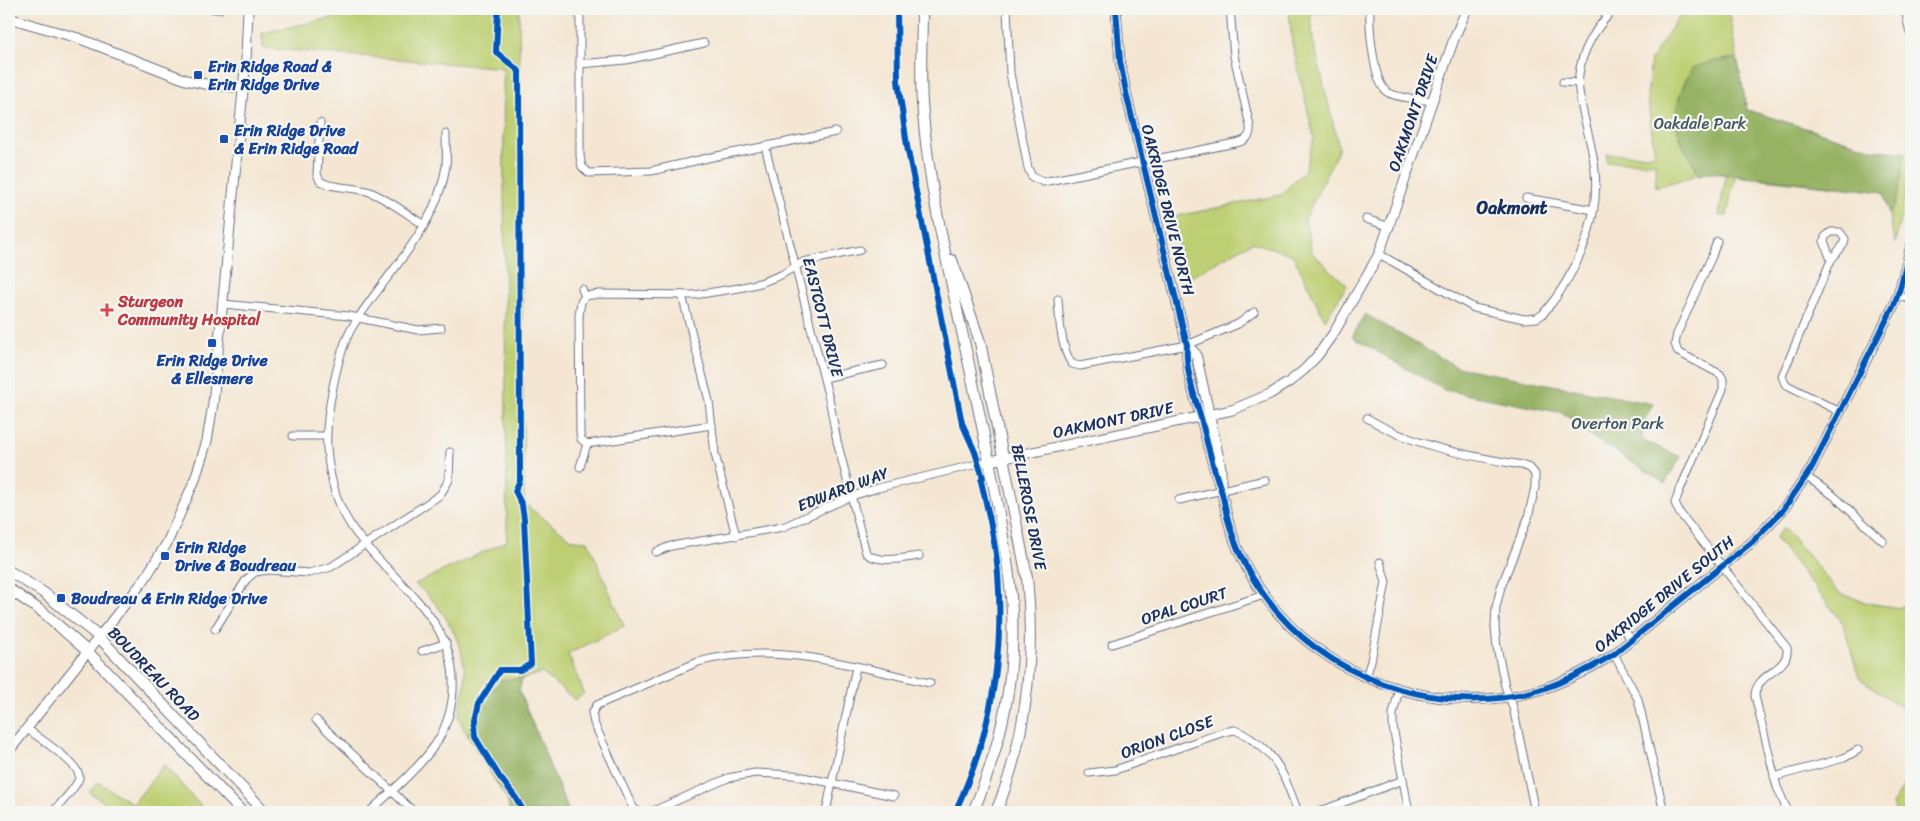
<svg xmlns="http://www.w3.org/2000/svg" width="1920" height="821" font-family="Sriracha,sans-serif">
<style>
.green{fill:#bdcf72;stroke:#6c7f68}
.forest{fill:#96b264;stroke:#587061}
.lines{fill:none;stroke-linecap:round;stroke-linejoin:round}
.minor-casing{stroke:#676f87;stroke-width:9}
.tertiary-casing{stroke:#676f87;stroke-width:11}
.secondary-casing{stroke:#676f87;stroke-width:12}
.minor{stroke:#fff;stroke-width:7}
.tertiary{stroke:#fff;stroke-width:9}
.secondary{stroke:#fff;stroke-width:10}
.cycleway-casing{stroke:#f6f6f2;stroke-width:9}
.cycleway{stroke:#0057b8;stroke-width:6}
.transit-dot{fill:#1a4fb4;stroke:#f6f6f2;stroke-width:2}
.health-dot{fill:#e0444e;stroke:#f6f6f2;stroke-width:2}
.labels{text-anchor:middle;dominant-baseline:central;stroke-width:4.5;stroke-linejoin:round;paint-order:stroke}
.transit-label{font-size:16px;font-weight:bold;fill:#164399;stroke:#f6f6f2;text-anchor:start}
.street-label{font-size:16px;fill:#1b2f5e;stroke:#f6f6f2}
.park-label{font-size:16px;fill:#445763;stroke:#f6f6f2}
.health-label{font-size:16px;font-weight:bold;fill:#be3a42;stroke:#f6f6f2;text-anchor:start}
.neighbourhood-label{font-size:18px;font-weight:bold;fill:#1b2f5e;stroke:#f6f6f2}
</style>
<rect width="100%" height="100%" fill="#f6f6f2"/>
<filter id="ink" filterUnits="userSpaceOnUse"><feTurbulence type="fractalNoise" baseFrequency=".02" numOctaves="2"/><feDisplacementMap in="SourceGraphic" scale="10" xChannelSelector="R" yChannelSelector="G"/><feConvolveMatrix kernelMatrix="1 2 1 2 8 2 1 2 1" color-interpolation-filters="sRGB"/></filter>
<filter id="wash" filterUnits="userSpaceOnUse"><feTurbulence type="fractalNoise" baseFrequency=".0096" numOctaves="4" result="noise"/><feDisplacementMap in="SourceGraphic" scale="20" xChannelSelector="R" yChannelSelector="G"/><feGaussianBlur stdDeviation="1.12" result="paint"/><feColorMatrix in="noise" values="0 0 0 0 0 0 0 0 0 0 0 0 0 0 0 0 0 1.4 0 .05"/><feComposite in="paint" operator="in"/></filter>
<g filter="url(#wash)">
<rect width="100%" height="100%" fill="#f4e6d2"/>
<g class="green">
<path d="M373,9H519L524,504L573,540L588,541L624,626L568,654L584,693L575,700L542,673L522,679L519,691L569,812H509L508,801C501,789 460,726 459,718C458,706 465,693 465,680C465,643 444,607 415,584L507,541L503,68L263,48L262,33Z"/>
<path d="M1289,9H1359L1360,13H1311L1313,40L1339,148L1305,219L1312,253L1347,285L1325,320L1293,255L1252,242L1186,280L1172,217L1281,195L1305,170L1314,138L1292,43Z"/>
<path d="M1683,9H1728L1747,110L1876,150L1911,153V167L1895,244L1884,192L1735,176L1727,216L1719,215L1726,175L1708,172L1656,187L1655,163L1606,162L1607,154L1655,155L1647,96L1651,60Z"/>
<path d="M1784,527L1839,593L1868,603L1899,608L1911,598V714L1859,678L1843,623L1775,538Z"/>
<path d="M164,765L206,812H119L89,792L98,782L133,804Z"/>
<path d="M1911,775V812H1895L1892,804Z"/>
</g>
<g class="forest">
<path d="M1737,58L1747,110L1876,150L1905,153L1897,199L1889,215L1884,192L1708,172L1699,175C1694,163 1685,152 1681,140C1670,115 1680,91 1692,68L1714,61Z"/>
<path d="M1365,314L1457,367L1653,404L1645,419L1642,440L1681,457L1665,483L1594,438L1563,413L1444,390L1352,337Z"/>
<path d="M522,678L519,691L569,812H509L508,801L468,735L485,699L501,680Z"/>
</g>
</g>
<g filter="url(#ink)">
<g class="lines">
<g class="minor-casing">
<g id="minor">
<path d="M214,9H220"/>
<path d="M580,9V156L582,167L589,173L651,171L712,157L836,132"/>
<path d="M1007,9L1010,73L1028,168L1032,177L1043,182L1240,142C1248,139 1251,135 1250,126L1234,56L1230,9"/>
<path d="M1370,9C1369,26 1373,82 1387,92C1395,98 1422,99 1433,101"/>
<path d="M1784,9V10"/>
<path d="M580,64L626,60L704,43"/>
<path d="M1563,82L1578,83"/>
<path d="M320,123L317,174L320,181C329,188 355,187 370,192C389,200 407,214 424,225"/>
<path d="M765,146L830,403L837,441L866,553C878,564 904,558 919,556"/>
<path d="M1526,198L1594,210"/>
<path d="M1366,219L1390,227"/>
<path d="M1717,241L1712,256L1677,334L1675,344L1678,352L1720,374L1723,379V389L1679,492L1675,503L1679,512L1787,648C1790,671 1755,673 1755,696L1777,787L1788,812"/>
<path d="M1379,254L1474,308L1524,319L1537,318L1543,314C1576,275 1600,223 1595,171C1593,146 1584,122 1580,97C1573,64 1592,31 1614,9"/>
<path d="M1831,260L1824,241L1825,237L1831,232H1840L1845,239L1844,244L1831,260L1782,376L1785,384L1840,412"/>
<path d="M582,289L585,296"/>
<path d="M682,295L709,401L715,454L736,536"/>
<path d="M1898,295L1911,300"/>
<path d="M1058,299C1059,317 1061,350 1072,364L1080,366L1187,345L1238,324L1254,312"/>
<path d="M223,304L349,316L418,330L441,328"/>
<path d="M824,378L883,365"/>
<path d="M1367,418C1414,447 1467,455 1521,465L1530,468L1535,474V487L1528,518L1501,587L1496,607L1495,627L1497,647L1505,686L1513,707L1535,812"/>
<path d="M293,436H326"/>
<path d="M587,444L581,439L580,433L579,315L581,302L585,296L599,294L694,295L739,288L760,283L781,275L803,262L860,250"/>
<path d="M580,467L587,444L712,425"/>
<path d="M1807,477L1834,496L1883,541"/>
<path d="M1179,500L1265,480"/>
<path d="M656,552L671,546L783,527L852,496L878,488L990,461"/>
<path d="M1621,626L1632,640"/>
<path d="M215,629L246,580L255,572L269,570L309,573L331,567L440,495L449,480L450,452"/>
<path d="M1112,644L1264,595"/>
<path d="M422,651L446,643"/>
<path d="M1614,654L1638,699L1664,812"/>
<path d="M1366,677L1371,661L1386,582L1380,562"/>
<path d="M316,720L414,812"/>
<path d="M26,728C36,736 82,765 79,778C77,787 59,805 53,812"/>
<path d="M1089,773L1115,770L1224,732L1234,730C1242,732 1248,737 1254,741C1281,759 1287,784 1298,812"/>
<path d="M1774,777L1844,758L1858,750"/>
<path d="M1403,780L1409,812"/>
<path d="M369,812C392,791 417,770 435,745C446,728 452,709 453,690C457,615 388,581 351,526C336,503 329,474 327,448C325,418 337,352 353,326C385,274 437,229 446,166C447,155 446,145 446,134"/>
<path d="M640,812L635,810L631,804L594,723L592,713L597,705L698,662C776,641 853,666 930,683"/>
<path d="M651,812L728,778L755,773L793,775L894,796"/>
<path d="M826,812L856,667"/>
<path d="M1318,812L1403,780L1393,727V714L1399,689"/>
</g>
</g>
<g class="tertiary-casing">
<g id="tertiary">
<path d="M1116,9L1120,61L1127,97L1187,345C1185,369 1194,395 1201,418C1207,442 1212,465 1220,487C1224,498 1225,509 1228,520C1235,546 1248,573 1264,595C1322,678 1435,717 1532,692C1562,684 1588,670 1614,654L1752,542L1783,510L1811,469L1894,305L1900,288L1911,246"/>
<path d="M1906,9L1911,33"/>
<path d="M9,18L78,38L186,80L210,85L244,88"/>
<path d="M1187,345L1196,354L1221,468V485"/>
<path d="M990,461L1232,410L1270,394L1289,382L1304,370L1318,355L1335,331L1379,254L1455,36L1467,9"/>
<path d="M9,751L144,580L167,543L194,482L207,441L213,404L246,59L248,9"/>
</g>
</g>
<g class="secondary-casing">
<g id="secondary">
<path d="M922,9C922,40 920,72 922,103C925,140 930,177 937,213C955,305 977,395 994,487C1004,541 1015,594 1012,649C1010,706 995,760 973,812"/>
<path d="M952,260L980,342L1027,577C1035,657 1027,737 996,812"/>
<path d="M9,571L44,593L98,636L265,812"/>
<path d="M9,589L44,613L87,651L242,812"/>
</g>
</g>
<use href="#minor" class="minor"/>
<use href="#tertiary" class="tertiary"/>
<use href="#secondary" class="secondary"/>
<g class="cycleway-casing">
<g id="cycleway">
<path d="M498,9L496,52L519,71L520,480L515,491L522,505L524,519L531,664L520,670H500L479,703L474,725L475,737L499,776L516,798L524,812"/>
<path d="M897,9L898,81L907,146L962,423L975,452L983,478L981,481C988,512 996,543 998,574C1002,628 997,685 983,737C976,763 966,788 955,812"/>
<path d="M1116,9L1120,61L1127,97L1187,345C1185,369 1194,395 1201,418C1207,442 1212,465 1220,487C1224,498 1225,509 1228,520C1235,546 1248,573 1264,595C1322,678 1435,717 1532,692C1562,684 1588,670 1614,654L1752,542L1783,510L1811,469L1894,305L1900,288L1911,246"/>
</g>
</g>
<use href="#cycleway" class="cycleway"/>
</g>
</g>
<g class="transit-dot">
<rect x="193" y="70" width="10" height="10" rx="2.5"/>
<rect x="219" y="134" width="10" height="10" rx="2.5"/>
<rect x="207" y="338" width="10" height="10" rx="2.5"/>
<rect x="160" y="551" width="10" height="10" rx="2.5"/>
<rect x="56" y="593" width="10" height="10" rx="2.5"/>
</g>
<path class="health-dot" d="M104.5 302.5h5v5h5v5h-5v5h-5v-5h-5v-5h5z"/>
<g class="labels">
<g class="transit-label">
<text x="208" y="66">Erin Ridge Road &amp;<tspan x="208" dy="18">Erin Ridge Drive</tspan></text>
<text x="234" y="130">Erin Ridge Drive<tspan x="234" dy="18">&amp; Erin Ridge Road</tspan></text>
<text x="212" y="360" text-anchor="middle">Erin Ridge Drive<tspan x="212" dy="18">&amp; Ellesmere</tspan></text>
<text x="175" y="547">Erin Ridge<tspan x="175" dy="18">Drive &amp; Boudreau</tspan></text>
<text x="71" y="598">Boudreau &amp; Erin Ridge Drive</text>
</g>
<g class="street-label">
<text transform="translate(1413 113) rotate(-71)">OAKMONT DRIVE</text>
<text transform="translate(1168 210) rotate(76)">OAKRIDGE DRIVE NORTH</text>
<text transform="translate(823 317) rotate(76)">EASTCOTT DRIVE</text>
<text transform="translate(1113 420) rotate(-12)">OAKMONT DRIVE</text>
<text transform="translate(843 489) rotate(-21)">EDWARD WAY</text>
<text transform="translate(1029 507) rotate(79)">BELLEROSE DRIVE</text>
<text transform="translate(1664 594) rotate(-39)">OAKRIDGE DRIVE SOUTH</text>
<text transform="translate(1184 606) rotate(-18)">OPAL COURT</text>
<text transform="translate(154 674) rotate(46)">BOUDREAU ROAD</text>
<text transform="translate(1167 737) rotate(-20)">ORION CLOSE</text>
</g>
<g class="park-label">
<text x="1700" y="123">Oakdale Park</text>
<text x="1618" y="423">Overton Park</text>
</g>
<g class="health-label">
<text x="118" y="301">Sturgeon<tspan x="118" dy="18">Community Hospital</tspan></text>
</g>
<g class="neighbourhood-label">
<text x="1512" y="208">Oakmont</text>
</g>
</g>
<rect width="1920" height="821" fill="none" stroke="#f6f6f2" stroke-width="30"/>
</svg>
